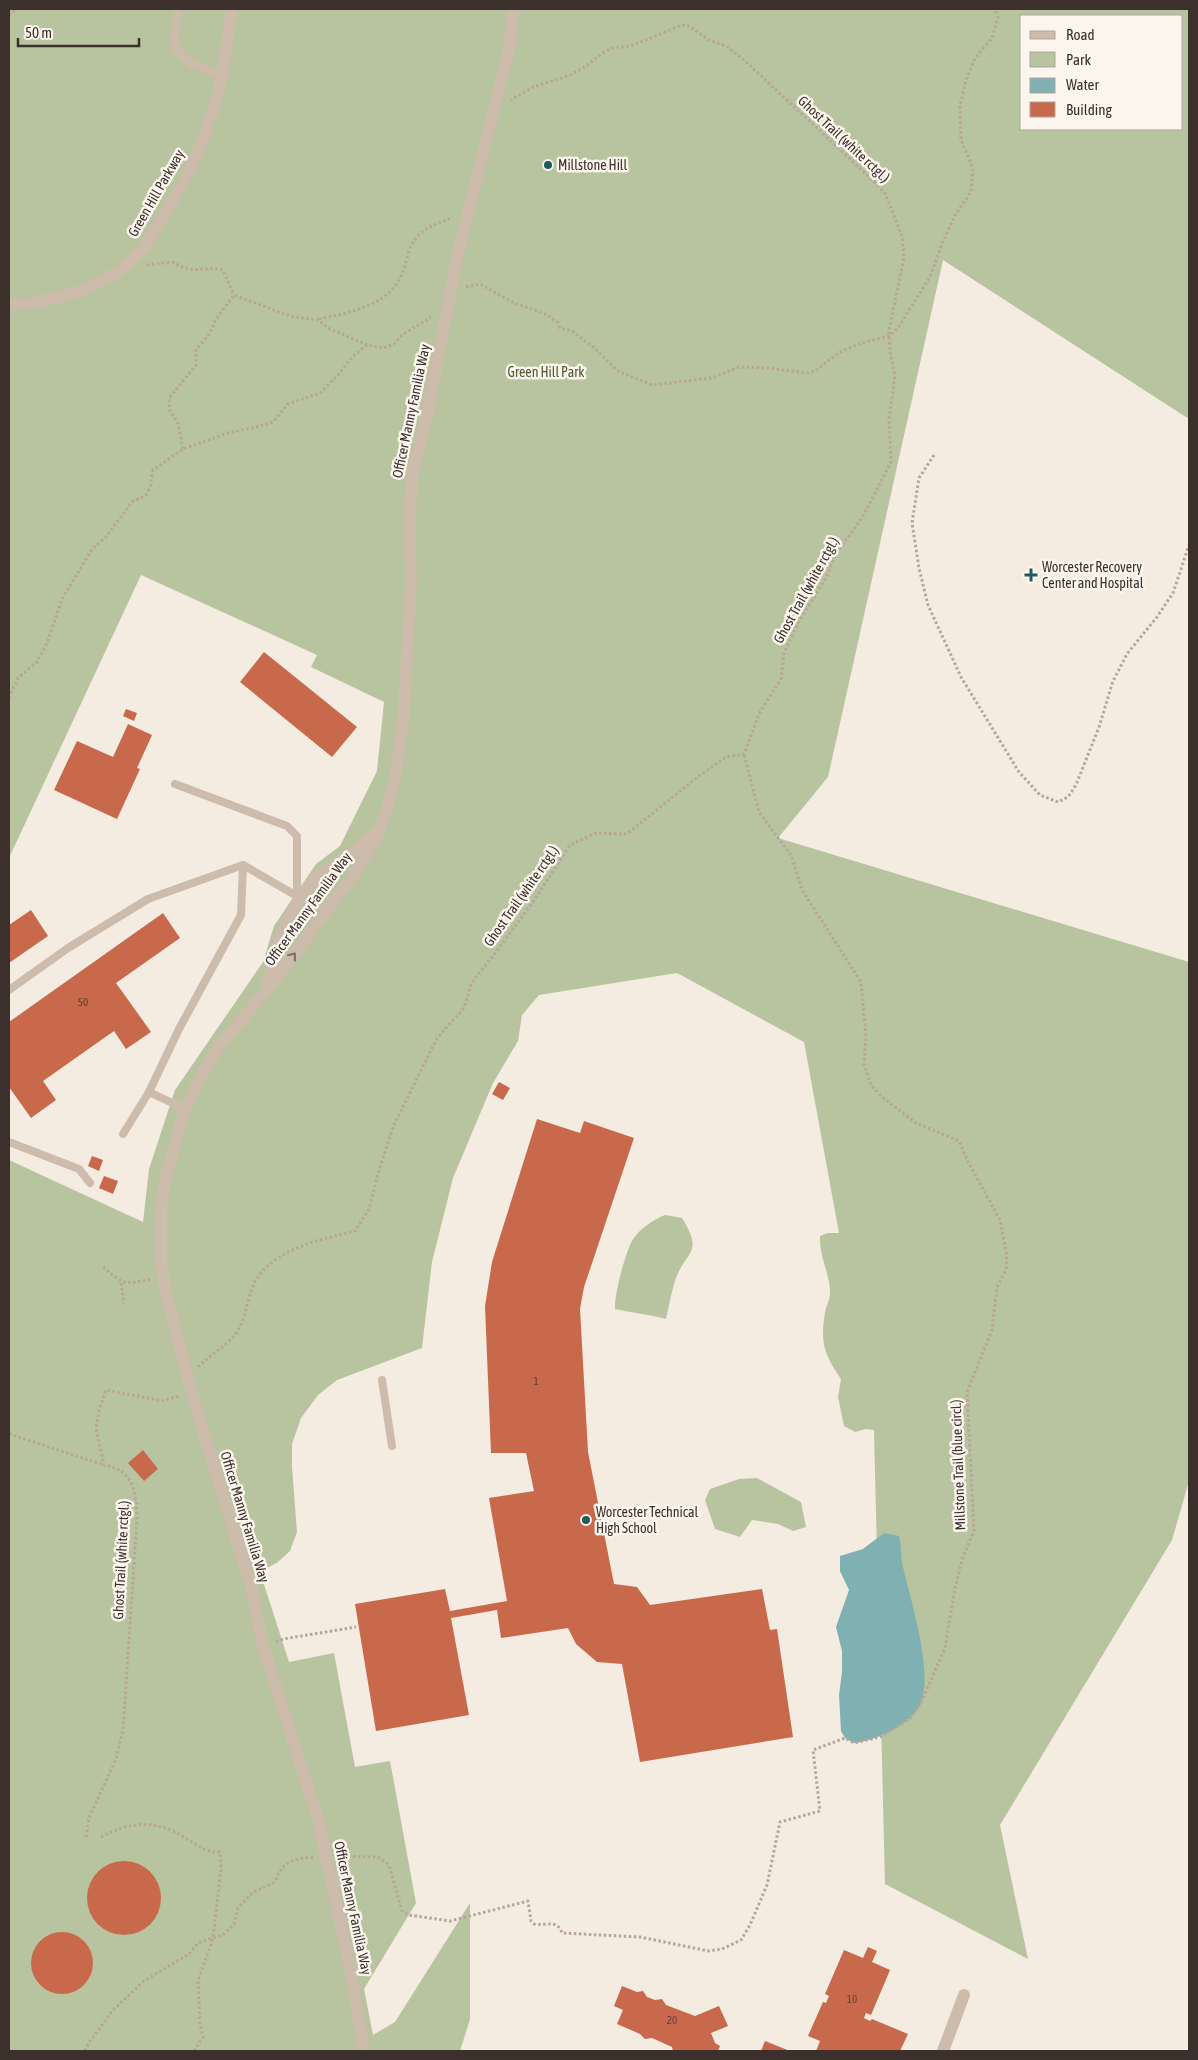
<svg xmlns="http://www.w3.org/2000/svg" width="1198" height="2060" font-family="'Asap Condensed',sans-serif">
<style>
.green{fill:#b8c4a0;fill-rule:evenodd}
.water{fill:#7fb0b2}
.building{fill:#c8694b}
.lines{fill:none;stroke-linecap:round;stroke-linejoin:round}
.path{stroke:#b9a596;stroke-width:3;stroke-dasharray:2.5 2.5;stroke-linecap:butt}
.service{stroke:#cdbbac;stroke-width:8}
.minor{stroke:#cdbbac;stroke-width:12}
.oneway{stroke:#7d6f65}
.poi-dot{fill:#1f5a5e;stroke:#fbf5ee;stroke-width:2}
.labels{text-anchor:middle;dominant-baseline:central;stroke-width:5;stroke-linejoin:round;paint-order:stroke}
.number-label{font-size:11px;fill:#5e3e33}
.street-label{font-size:14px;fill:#3b302b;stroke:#fbf5ee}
.poi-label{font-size:14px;fill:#3b302b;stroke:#fbf5ee;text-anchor:start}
.park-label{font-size:14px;fill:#4a5a2e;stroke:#fbf5ee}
</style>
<rect width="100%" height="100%" fill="#f4ebe1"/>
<g class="green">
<path d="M9,9H1189V419L943,260L828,777L778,838L1189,962V1481L1172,1540L1000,1825L1028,1959L885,1884L874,1430L866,1429L855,1432L844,1426L838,1397L841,1379C824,1354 820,1343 825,1313C826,1305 831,1299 830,1290C829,1272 819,1255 820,1236L828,1233H839L804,1042L677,973L539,995L522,1015L518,1041L493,1083L453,1178L432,1262L422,1348L337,1380L318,1395L301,1418L292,1444V1467L297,1532L290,1551L278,1562L260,1572L289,1662L334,1653L355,1767L390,1761L416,1903L364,1989L373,2035L395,2022L470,1903V2019L460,2051H9V1160L143,1222L149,1169L175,1090L263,962L274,926L316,864L340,846L377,771L384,702L311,667L317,655L141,575L9,858ZM1022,16H1182V129H1022Z"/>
<path d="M665,1215L682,1218C705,1255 685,1250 675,1281C671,1293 669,1306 666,1319C649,1314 631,1313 615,1309C614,1295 625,1254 632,1241C638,1230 654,1219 665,1215Z"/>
<path d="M757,1478L801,1502L806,1527L793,1531L778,1524L752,1520L740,1537L715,1529L705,1500L710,1489L739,1479Z"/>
</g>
<path class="water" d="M884,1533L899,1536C902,1546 900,1557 903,1567C910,1597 934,1675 921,1703C912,1724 876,1741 854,1743L845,1738L841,1731L839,1695L842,1672V1651L836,1627L849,1590L840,1571V1556L863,1549Z"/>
<g class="building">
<path d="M264,652L357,727L332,757L240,682Z"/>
<path d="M126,709L137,713L134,721L123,716Z"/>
<path d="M128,724L152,735L137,768L140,769L117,819L54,790L77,741L113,757Z"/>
<path d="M31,910L48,936L9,963V925Z"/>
<path d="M163,913L180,938L116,983L151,1032L126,1049L114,1031L43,1081L56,1100L31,1118L9,1087V1022Z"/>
<path d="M499,1082L510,1088L503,1100L492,1094Z"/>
<path d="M537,1119L580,1133L584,1121L634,1138L584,1287L580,1309L588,1452L614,1584L637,1587L650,1605L762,1589L770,1630L777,1629L793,1737L640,1762L622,1664L597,1662L576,1644L568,1628L501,1638L497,1610L451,1618L469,1715L376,1731L355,1604L445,1589L450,1611L507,1601L489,1498L534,1491L526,1453H491L485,1306L492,1262Z"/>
<path d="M92,1156L103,1160L99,1171L88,1166Z"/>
<path d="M104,1176L118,1181L113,1194L99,1188Z"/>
<path d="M143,1450L158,1469L144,1481L128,1463Z"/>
<circle cx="124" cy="1898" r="37"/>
<circle cx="62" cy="1963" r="31"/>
<path d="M868,1947L877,1951L872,1962L890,1970L871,2015L866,2013L864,2018L870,2021L872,2019L908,2034L900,2051H816L820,2041L808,2036L823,2002L826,2003L829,1996L825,1994L844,1950L863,1958Z"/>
<path d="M622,1986L637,1992L643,1991L647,1997L655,2000L662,1999L666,2005L695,2016L719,2006L728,2026L711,2033L715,2043L720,2046L718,2051H673L672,2047L652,2038L645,2039L640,2034L617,2024L623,2010L614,2006Z"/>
<path d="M765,2041L790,2051H761Z"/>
</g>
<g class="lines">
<g class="path">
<path d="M9,15L16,9"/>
<path d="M147,265L173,262C194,276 202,265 223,270L234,295"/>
<path d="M466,287L480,284L512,302L548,315L558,323L560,328L572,331L591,345L618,371L652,385L712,378L739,367L769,368L808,373L815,371L840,352L858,344L889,336L898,328L930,277L942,244L955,215L971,192L973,168L961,140L960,106L966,80L975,58L992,38L998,17L995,9"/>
<path d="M319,319C344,314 382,307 397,283C403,275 405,264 408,254C415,230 431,226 453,217"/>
<path d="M183,449L178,423L170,411L169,398L196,365V350L210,333L216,319L234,295L290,316L318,320L328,328L367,345"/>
<path d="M934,455L919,478L912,523L919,568L928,605L961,677L1019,772L1040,795L1058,802L1068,797L1076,785L1099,727L1113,681L1127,654L1157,617L1173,593L1189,545"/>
<path d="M9,698L18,678L37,662L47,643L62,599L92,549L105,538L132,502L146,495L150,488L153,470L183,449L228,433L256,427L273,422L288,404L320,393L338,375L353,356L367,345L383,348L394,344L402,335L431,317"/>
<path d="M103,1267C124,1285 124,1285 151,1279"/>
<path d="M121,1283L124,1304"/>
<path d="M198,1367C209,1356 223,1348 233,1337C244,1325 246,1306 251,1291C265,1250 318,1240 355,1231L369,1209L380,1167L393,1127L437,1038L464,1008L472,982L493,956L533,902L570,845L596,833L627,834L695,779L726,757L744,754L760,712L781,679L784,653L798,623L826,578L837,552L862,518L891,462L889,420L895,376L890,352L889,330L904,258L902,236L885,193L866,174L744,60L726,46L709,40L689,26L682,25L631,46L613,48L604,52L583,68L568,76L533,87L511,100"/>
<path d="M9,1434L104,1465"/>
<path d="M276,1642L283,1639L356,1627"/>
<path d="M86,1837L89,1818L116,1759L123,1730L137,1519C136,1493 135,1470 104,1465L96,1429L99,1410L106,1390L162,1401L179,1396"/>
<path d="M101,1837C129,1822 154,1819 182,1836C195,1843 204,1853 220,1852L221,1869L213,1938L198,1981L200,2024L203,2037L194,2051"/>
<path d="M338,1856L378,1857L389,1865L402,1911L409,1915L450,1921L528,1901L531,1921L534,1924C547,1926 557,1919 562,1933L640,1937L709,1951L722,1949L741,1940L750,1925L767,1885L780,1822L820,1811L813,1750L845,1738L854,1743L880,1737L911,1718L921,1703L945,1648L955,1588L962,1560L974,1530L967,1392L992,1330L997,1287L1006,1270L1007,1256L1000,1220L967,1160L959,1141L916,1123L882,1097L871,1085L864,1064L866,1036L861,982L802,890L792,857L759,812L744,754"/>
<path d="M85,2051L89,2043L112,2011L144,1981L189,1954L198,1943L224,1934L234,1924L238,1908L252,1893L275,1882C282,1861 293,1859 314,1857"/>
</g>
<g class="service">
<path d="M178,9L174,38L176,50L192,64L221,76"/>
<path d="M175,784L287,826L297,836V896"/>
<path d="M9,990L68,948L148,899L243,865L297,896L328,911"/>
<path d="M149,1092L185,1109"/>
<path d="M123,1134L149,1092L179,1029L241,915L243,865"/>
<path d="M9,1142L79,1169L90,1183"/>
<path d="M382,1380L392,1446"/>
</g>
<g class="minor">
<path d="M9,305C50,303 101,289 132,260C146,247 155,229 165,213C185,181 203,146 213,110C223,77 227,42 232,9"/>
<path d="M266,984C272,972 274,960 277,947C284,924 295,901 312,883C330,864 355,855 372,835"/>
<path d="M364,2051L351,1972L318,1819L263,1646L251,1586L196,1408L167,1298L161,1263V1209L167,1172L185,1109L202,1074L222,1042L268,989L352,877L375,841L387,809L395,776L403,725L411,582L409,526L412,478L427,415L457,258L509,51L514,9"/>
<path d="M943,2051L964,1995"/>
</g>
</g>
<defs><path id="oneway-chevron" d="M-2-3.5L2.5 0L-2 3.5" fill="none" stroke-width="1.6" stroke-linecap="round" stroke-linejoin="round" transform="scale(1.25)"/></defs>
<use class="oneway" href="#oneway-chevron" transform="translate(293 956) rotate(-52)"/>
<g class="poi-dot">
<circle cx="548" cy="165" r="5"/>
<path d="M1028.5 567.5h5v5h5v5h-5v5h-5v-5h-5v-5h5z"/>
<circle cx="586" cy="1520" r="5"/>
</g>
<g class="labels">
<g class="number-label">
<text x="83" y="1002">50</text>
<text x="536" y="1381">1</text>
<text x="852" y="1999">10</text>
<text x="672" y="2020">20</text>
</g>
<g class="street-label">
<text transform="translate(844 139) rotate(43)">Ghost Trail (white rctgl.)</text>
<text transform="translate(156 193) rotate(-60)">Green Hill Parkway</text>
<text transform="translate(411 411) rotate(-78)">Officer Manny Familia Way</text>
<text transform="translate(806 590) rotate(-61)">Ghost Trail (white rctgl.)</text>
<text transform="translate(521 896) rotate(-55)">Ghost Trail (white rctgl.)</text>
<text transform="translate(308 909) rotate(-54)">Officer Manny Familia Way</text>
<text transform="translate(958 1465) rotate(-92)">Millstone Trail (blue circl.)</text>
<text transform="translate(245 1517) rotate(73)">Officer Manny Familia Way</text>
<text transform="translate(121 1560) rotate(-87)">Ghost Trail (white rctgl.)</text>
<text transform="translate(353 1908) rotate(78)">Officer Manny Familia Way</text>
</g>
<g class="poi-label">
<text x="558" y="165">Millstone Hill</text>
<text x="1042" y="567">Worcester Recovery<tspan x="1042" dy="16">Center and Hospital</tspan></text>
<text x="596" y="1512">Worcester Technical<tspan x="596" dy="16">High School</tspan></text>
</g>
<g class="park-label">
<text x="546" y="372">Green Hill Park</text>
</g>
</g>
<rect width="1198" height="2060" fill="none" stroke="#3b302b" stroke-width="20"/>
<rect x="1020" y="15" width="162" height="115" fill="#fbf5ee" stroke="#aea6a0"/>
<rect x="1030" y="31" width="25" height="8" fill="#cdbbac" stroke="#aea6a0"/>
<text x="1066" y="40" font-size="15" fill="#3b302b">Road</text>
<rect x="1030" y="52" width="25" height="15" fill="#b8c4a0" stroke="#aea6a0"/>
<text x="1066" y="65" font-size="15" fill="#3b302b">Park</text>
<rect x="1030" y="78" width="25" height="15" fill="#7fb0b2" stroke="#aea6a0"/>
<text x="1066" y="90" font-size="15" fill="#3b302b">Water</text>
<rect x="1030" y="102" width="25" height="15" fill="#c8694b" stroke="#aea6a0"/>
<text x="1066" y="115" font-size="15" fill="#3b302b">Building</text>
<path d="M18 38v8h121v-8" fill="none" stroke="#3b302b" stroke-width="2.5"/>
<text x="25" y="38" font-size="15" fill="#3b302b" stroke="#fbf5ee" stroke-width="4" paint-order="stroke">50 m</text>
</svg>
